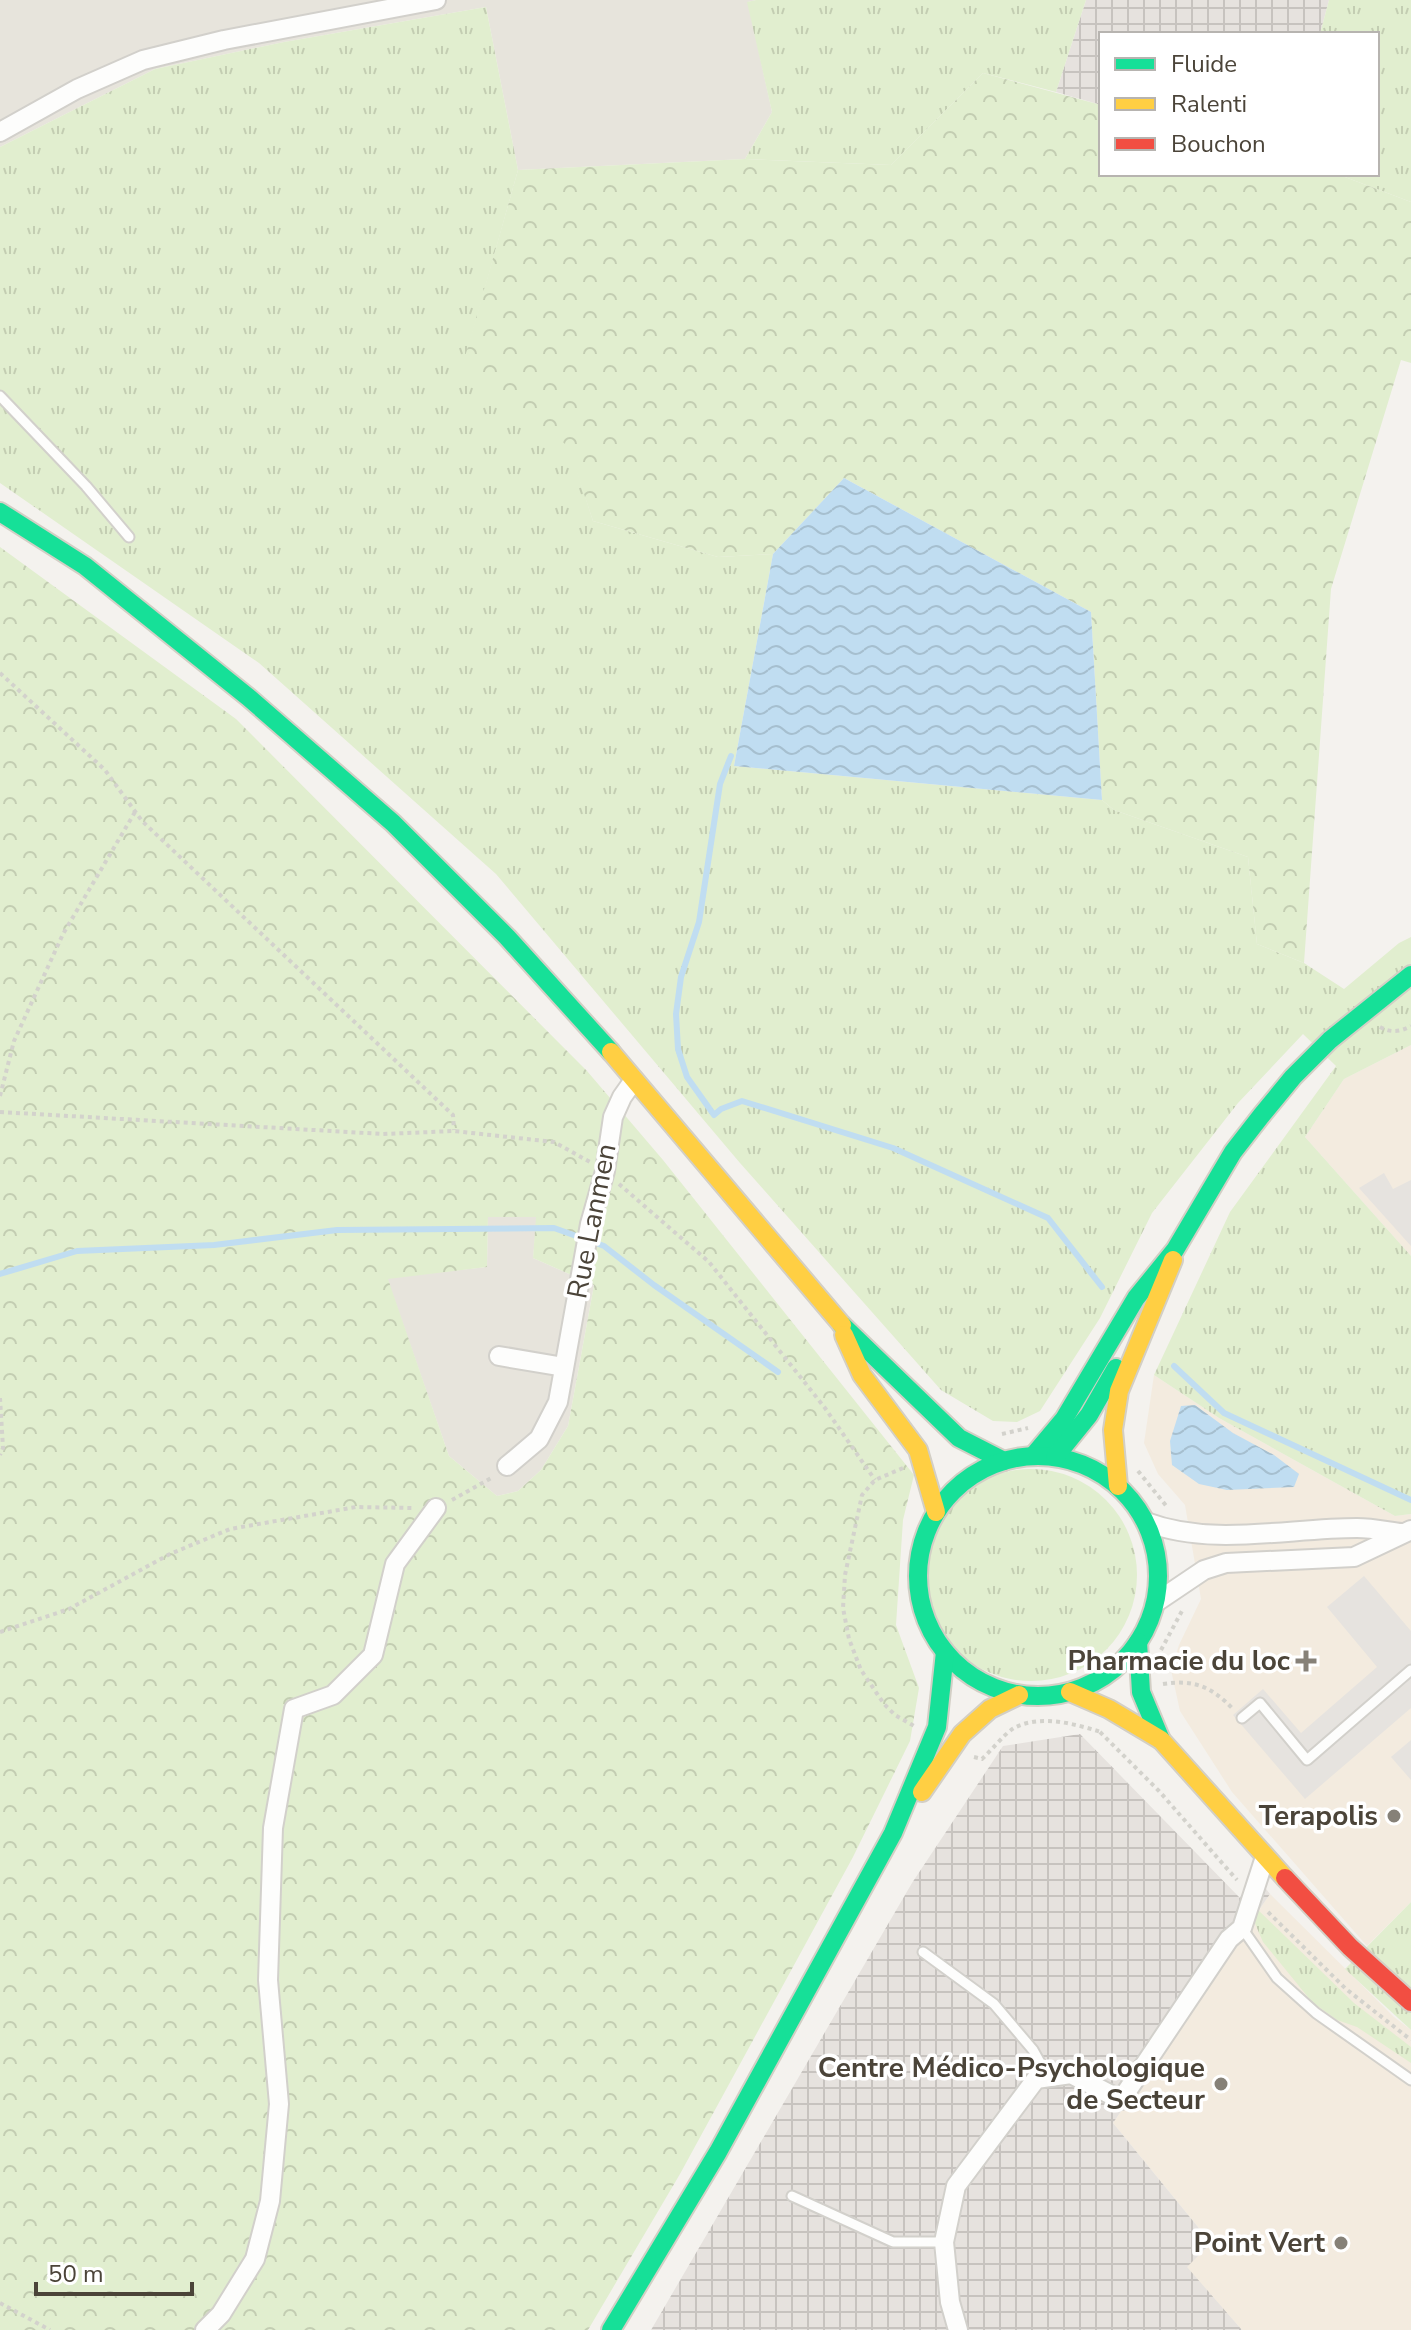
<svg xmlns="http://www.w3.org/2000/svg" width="1411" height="2330" font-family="'Nunito Sans',sans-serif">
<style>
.residential{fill:#e7e4dc}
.commercial{fill:#f3ebdf}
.industrial{fill:url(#industrial-grid)}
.grass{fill:url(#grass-tufts)}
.forest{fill:url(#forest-crowns);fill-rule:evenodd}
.parking{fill:#e6e3df}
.water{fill:url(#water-waves)}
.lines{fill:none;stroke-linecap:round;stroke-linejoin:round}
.stream{stroke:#c0ddf1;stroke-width:6}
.lane-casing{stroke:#d2d0cb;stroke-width:13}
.street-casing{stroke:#d2d0cb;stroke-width:22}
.fast-casing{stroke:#d3cfc5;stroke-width:22}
.slow-casing{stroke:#d3cfc5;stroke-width:22}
.jam-casing{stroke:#d3cfc5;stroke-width:22}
.path{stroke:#d3d2cc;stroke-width:4;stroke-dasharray:4 4;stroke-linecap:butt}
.lane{stroke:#fdfdfc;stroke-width:9}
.street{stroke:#fdfdfc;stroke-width:18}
.fast{stroke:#16e098;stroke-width:18}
.slow{stroke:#ffcf43;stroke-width:18}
.jam{stroke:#f24e42;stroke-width:18}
.poi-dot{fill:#868178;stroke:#fff;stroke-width:3}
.labels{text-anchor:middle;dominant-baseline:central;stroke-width:7;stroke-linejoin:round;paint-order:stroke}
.street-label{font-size:28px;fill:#4b4439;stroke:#fff}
.poi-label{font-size:28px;font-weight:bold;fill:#4b4439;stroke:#fff;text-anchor:end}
</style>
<defs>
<pattern id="industrial-grid" width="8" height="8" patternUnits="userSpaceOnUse" patternTransform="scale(2)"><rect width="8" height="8" fill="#e6e2de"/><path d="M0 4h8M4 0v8" fill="none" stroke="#c7c3bf"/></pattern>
<pattern id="grass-tufts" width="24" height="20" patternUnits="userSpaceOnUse" patternTransform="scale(2)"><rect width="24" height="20" fill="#e1eecf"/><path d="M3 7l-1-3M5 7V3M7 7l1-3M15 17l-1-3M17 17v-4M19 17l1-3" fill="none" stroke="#c3cdb2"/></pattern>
<pattern id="forest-crowns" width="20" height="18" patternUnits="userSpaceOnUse" patternTransform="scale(2)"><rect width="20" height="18" fill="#e1eecf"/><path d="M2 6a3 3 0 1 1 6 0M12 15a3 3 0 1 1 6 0" fill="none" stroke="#c3cdb2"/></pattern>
<pattern id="water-waves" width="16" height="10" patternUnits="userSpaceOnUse" patternTransform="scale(2)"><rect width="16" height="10" fill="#c0ddf1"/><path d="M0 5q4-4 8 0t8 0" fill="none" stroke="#a6bfcf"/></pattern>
</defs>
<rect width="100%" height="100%" fill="#f4f2ee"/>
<g class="residential">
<path d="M0,0H756L748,2L772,112L745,159L518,170L486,7L284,42L155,69L0,147Z"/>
<path d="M488,1216L537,1217L533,1258L594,1285L568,1426L541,1470L518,1491L497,1496L449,1456L387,1278L487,1267Z"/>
</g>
<g class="commercial">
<path d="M1411,1045V1256L1305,1137L1344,1079Z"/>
<path d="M1154,1375L1219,1418L1395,1516L1411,1514V1902L1367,1946L1232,1792L1180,1711L1171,1670L1179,1645L1201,1599L1185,1505L1158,1474L1144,1443Z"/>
<path d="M1270,1894L1394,2017L1411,2030V2330H1242L1186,2267L1211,2243L1113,2123Z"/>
</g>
<g class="industrial">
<path d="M1086,0H1329L1320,34H1101V105L1056,92Z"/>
<path d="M1080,1734L1240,1898L1254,1873L1270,1894L1113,2123L1211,2243L1187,2267L1242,2330H651L912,1883L1003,1746Z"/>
</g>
<g class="grass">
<path d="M756,0H1086L1056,92L983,73L891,165L745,159L772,112L747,2Z"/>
<path d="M1329,0H1411V202L1337,174H1377V34H1320Z"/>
<path d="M486,7L518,170L462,370L569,446L593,521L718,557L773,554L734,766L1102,800L1114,810L1248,857L1257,944L1304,963L1344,989L1399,943L1411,937V1045L1344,1079L1305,1137L1411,1256V1514L1395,1516L1219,1418L1154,1375L1230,1212L1336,1066L1303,1034L1238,1103L1152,1213L1100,1318L1040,1411L1017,1422L993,1421L941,1390L740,1163L496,874L259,663L0,483V147L155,69L284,42Z"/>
<circle cx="1031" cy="1575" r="106"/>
<path d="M1411,1902V2030L1345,1969Z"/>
<path d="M1256,1908L1354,2003L1411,2047V2063L1357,2027L1337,2020L1312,2002L1263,1942L1254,1921Z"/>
</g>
<g class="forest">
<path d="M983,73L1101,105V174H1337L1411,202V363L1401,360L1331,589L1304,963L1257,944L1248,857L1114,810L1102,800L1091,612L844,478L773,554L718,557L593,521L568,446L461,371L518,170L745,159L891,165Z"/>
<path d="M0,547L236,719L587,1071L663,1160L914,1475L903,1520L896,1625L919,1688L910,1741L853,1857L680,2174L588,2330H0ZM488,1217H536L533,1258L594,1285L568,1426L541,1470L518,1491L497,1496L449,1456L388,1279L487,1267Z"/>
</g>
<g class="parking">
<path d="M1384,1173L1393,1189L1411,1180V1246L1359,1188Z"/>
<path d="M1364,1576L1411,1631V1708L1305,1799L1233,1715L1263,1689L1301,1733L1377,1667L1327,1607Z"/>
<path d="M1411,1740V1780L1391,1757Z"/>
</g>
<g class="water">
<path d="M844,478L1091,612L1102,800L734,766L773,554Z"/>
<path d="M1195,1405L1233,1433L1274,1455L1299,1474L1294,1487L1227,1490L1199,1484L1172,1465L1170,1441L1181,1406Z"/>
</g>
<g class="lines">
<g class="stream">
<path d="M731,756L720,784L699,922L681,977L676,1014L678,1049L687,1077L714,1115L721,1109L742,1101L893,1148L1048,1218L1102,1287"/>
<path d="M0,1274L77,1251L214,1245L337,1230L554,1228L604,1246L654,1285L778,1372"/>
<path d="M1174,1366L1224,1413L1411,1500"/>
</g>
<g class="lane-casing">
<g id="lane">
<path d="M0,396L86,486L129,537"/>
<path d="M1242,1718L1260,1703L1307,1760L1411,1670"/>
<path d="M1242,1928L1277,1978L1316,2013L1411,2080"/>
<path d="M923,1952L994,2004L1033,2050L1048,2077"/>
<path d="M792,2196L893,2242H944"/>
</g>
</g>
<g class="street-casing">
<g id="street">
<path d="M0,132L77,89L143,60L224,40L436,0"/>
<path d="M499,1356L564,1367"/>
<path d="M507,1466L539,1439L558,1402L590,1224L605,1171L613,1117L622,1097L634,1080"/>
<path d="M1146,1522C1212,1547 1288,1528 1357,1528C1371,1528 1386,1531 1401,1533"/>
<path d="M1155,1603L1204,1570L1226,1563L1354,1557L1411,1530"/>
<path d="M205,2330L221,2314L255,2259L270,2201L279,2104L268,1980L273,1828L294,1709L333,1695L373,1655L395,1564L436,1508"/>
<path d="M958,2330L950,2302L944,2242L956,2186L1036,2079L1071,2074L1121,2100L1229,1939L1242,1928L1265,1857"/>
</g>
</g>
<g class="fast-casing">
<g id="fast">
<path d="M0,512L85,566L248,697L393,823L507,937L611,1052"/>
<path d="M842,1325L959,1438L1004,1461"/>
<path d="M1033,1456L1064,1419L1136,1298L1175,1250L1233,1152L1261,1116L1293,1077L1330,1040L1411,975"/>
<circle cx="1038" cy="1576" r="120"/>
<path d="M1055,1457L1089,1415L1116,1368"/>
<path d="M1138,1642L1141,1692L1161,1740"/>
<path d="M611,2330L718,2152L893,1833L937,1727L945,1652"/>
</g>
</g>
<g class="slow-casing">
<g id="slow">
<path d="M611,1052L842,1325"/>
<path d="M844,1335L862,1375L918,1450L936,1512"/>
<path d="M1118,1486L1113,1430L1119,1391L1173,1260"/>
<path d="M1070,1692L1109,1709L1161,1740L1285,1878"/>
<path d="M922,1792L962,1734L990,1709L1019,1695"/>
</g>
</g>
<g class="jam-casing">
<path id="jam" d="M1285,1878L1350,1947L1411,2002"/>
</g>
<g class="path">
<path d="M0,673L105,770L142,821L453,1115L454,1130"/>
<path d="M1380,1027C1391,1033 1400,1032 1411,1026"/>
<path d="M0,1096L14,1041L63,934L135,812"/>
<path d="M0,1112L383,1134L454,1131L554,1142L590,1162"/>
<path d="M619,1184L709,1262L825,1408L875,1480"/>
<path d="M0,1398L3,1448L0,1455"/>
<path d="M1002,1434L1028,1428"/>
<path d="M903,1468L875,1480L862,1495L845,1575L843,1608L849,1639L861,1670L884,1704L895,1715L916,1727"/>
<path d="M1138,1471L1168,1508"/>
<path d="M452,1500L493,1477"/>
<path d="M0,1632L69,1609L170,1554L230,1529L356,1507L413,1508"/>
<path d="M1161,1650L1183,1609"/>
<path d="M1163,1684C1194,1679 1212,1687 1233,1709"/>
<path d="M1100,1732L1159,1791L1237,1880"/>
<path d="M974,1757L982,1759C992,1750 1003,1735 1014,1728C1040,1714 1075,1724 1101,1732"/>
<path d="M1268,1912L1346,1989L1411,2040"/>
<path d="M0,2303L50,2330"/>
</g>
<use href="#lane" class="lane"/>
<use href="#street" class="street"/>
<use href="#fast" class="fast"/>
<use href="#slow" class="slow"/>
<use href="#jam" class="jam"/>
</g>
<g class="poi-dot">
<path d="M1302 1649h8v8h8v8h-8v8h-8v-8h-8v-8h8z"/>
<circle cx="1394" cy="1816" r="8"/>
<circle cx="1221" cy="2084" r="8"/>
<circle cx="1341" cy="2243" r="8"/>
</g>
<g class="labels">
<g class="street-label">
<text transform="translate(592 1221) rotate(-79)">Rue Lanmen</text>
</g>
<g class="poi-label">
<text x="1290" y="1661">Pharmacie du loc</text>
<text x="1378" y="1816">Terapolis</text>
<text x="1205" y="2068">Centre Médico-Psychologique<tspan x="1205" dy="32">de Secteur</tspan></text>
<text x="1325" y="2243">Point Vert</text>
</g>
</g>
<rect x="1099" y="32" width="280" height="144" fill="#ffffff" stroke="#b7b4b0" stroke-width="2"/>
<rect x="1115" y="58" width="40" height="12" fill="#16e098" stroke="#b7b4b0" stroke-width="2"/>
<text x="1171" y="72" font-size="24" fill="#4b4439">Fluide</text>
<rect x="1115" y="98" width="40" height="12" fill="#ffcf43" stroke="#b7b4b0" stroke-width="2"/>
<text x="1171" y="112" font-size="24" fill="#4b4439">Ralenti</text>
<rect x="1115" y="138" width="40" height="12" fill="#f24e42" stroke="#b7b4b0" stroke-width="2"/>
<text x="1171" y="152" font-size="24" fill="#4b4439">Bouchon</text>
<path d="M36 2282v12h156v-12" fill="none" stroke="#4b4439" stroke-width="4"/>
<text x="48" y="2282" font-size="24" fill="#4b4439" stroke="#ffffff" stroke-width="6" paint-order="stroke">50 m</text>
</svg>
